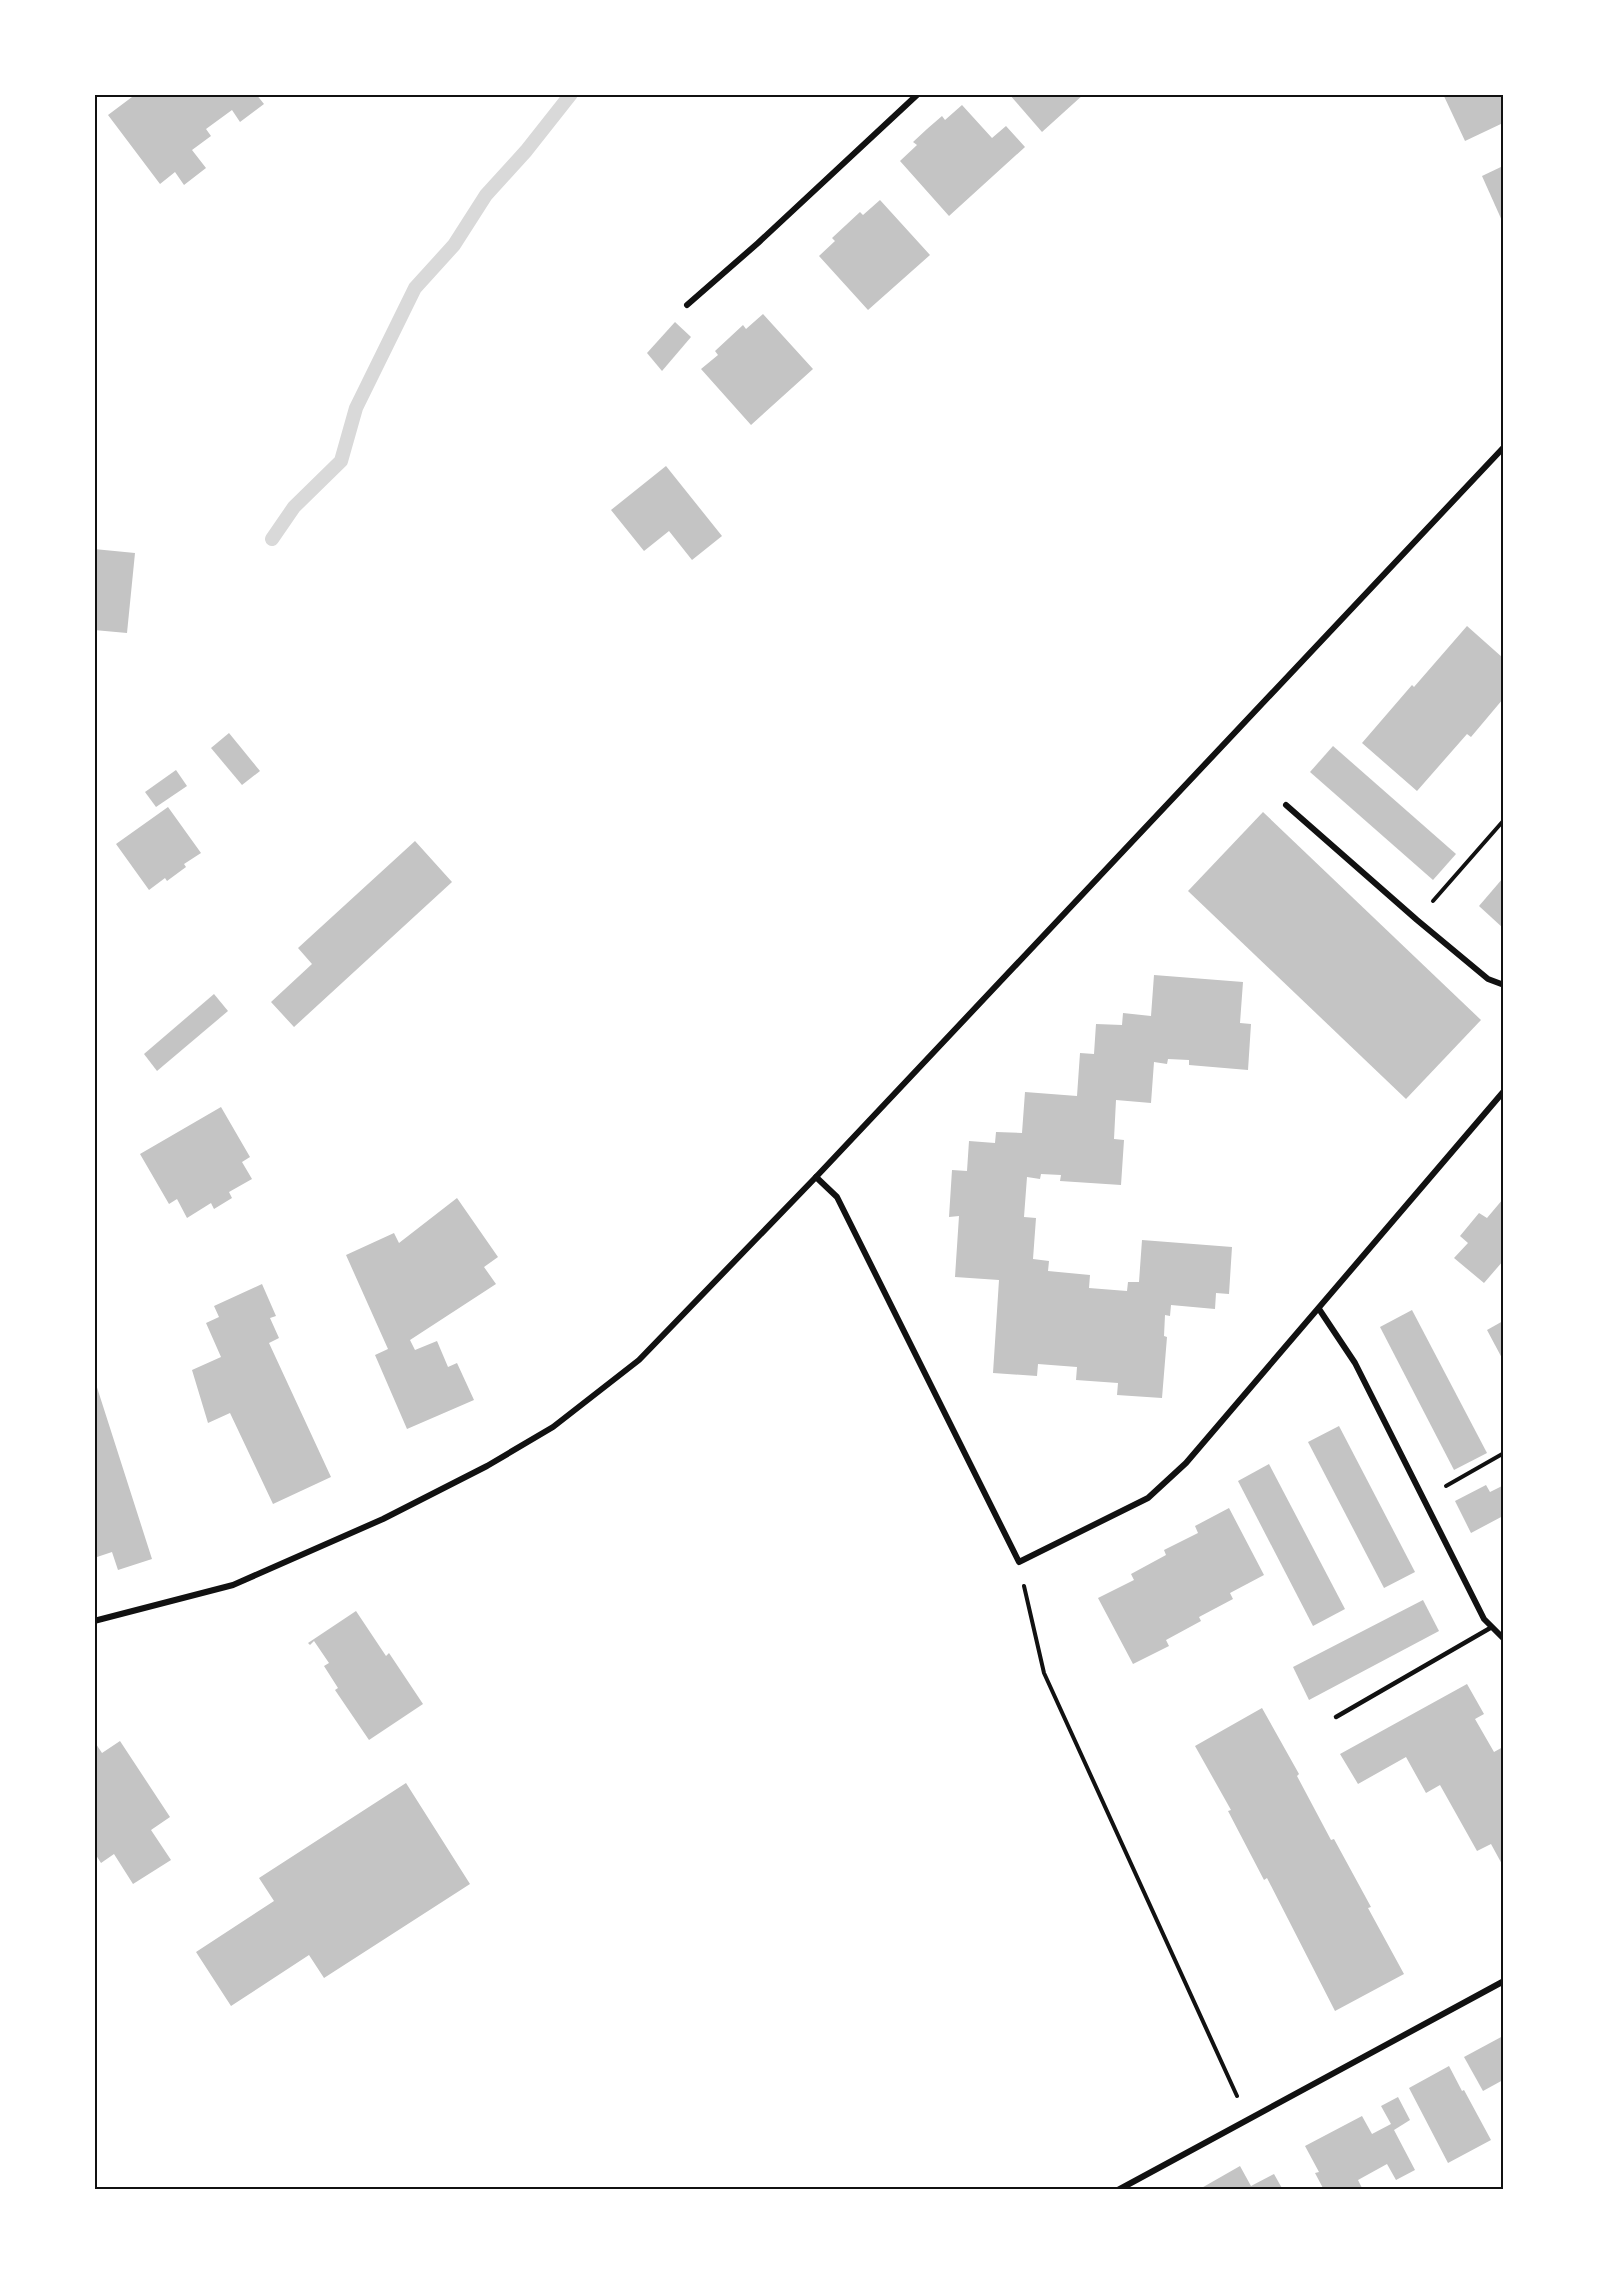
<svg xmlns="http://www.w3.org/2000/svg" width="1598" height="2284" font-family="Commissioner,sans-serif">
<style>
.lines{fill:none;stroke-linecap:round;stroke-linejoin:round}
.stream{stroke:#d9d9d9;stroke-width:14}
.building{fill:#c4c4c4}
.path{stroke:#111;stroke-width:4}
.service{stroke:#111;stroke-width:4.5}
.minor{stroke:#111;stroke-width:6}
.neatline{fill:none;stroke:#111;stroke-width:2}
</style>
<rect width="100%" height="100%" fill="#fff"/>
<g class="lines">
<path class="stream" d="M272,539L294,507L341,461L356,408L415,288L454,245L486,195L526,151L571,94"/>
</g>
<g class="building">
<path d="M131,94H256L264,104L240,122L232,110L206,129L211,136L192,150L206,168L184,185L175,172L160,184L108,115L132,97Z"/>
<path d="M1009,94H1084L1042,132Z"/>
<path d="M1443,94H1503V123L1465,141Z"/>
<path d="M962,105L992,138L1006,126L1025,147L949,216L900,161L917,145L913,142L927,129L942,116L945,120Z"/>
<path d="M1503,166V223L1482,176Z"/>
<path d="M880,200L930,255L868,310L819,256L835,241L832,238L860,212L863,215Z"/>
<path d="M763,314L813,369L751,425L701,369L718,355L715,351L743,325L746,329Z"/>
<path d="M675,322L691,337L662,371L647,353Z"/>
<path d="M666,466L722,536L692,560L669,531L644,551L611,510Z"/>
<path d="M94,549L135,553L127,633L94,630Z"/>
<path d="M1467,626L1503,658V699L1471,737L1467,734L1417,791L1362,743L1412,685L1414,687Z"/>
<path d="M229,733L260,771L242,785L211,748Z"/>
<path d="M1333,746L1456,854L1433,880L1310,772Z"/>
<path d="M176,770L187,786L156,807L145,792Z"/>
<path d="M168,807L201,853L184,864L186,867L167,881L165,878L149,890L116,844Z"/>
<path d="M1263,812L1481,1020L1406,1099L1188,891Z"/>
<path d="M415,841L452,882L294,1027L271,1002L312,964L298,948Z"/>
<path d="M1503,878V928L1479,906Z"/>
<path d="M1154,975L1243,982L1240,1023L1251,1024L1248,1070L1189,1065V1060L1168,1059L1167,1064L1154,1062L1151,1103L1116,1100L1114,1139L1124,1140L1121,1185L1060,1181L1061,1175L1041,1174L1040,1179L1027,1177L1024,1217L1036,1218L1033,1259L1049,1261L1048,1271L1090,1275L1089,1288L1127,1291L1128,1282H1139L1142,1240L1232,1247L1229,1294L1216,1293L1215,1309L1171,1305L1170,1316L1165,1315L1164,1336L1167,1337L1162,1398L1117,1395L1118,1383L1076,1380L1077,1367L1038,1364L1037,1376L993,1373L999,1280L955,1277L959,1216L949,1217L952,1170L967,1171L969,1141L995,1143L996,1132L1022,1133L1025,1092L1077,1096L1080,1053L1094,1054L1096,1024L1122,1025L1123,1013L1151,1016Z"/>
<path d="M214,994L228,1011L157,1071L144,1054Z"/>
<path d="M221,1107L250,1157L242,1162L252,1179L229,1192L232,1198L214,1209L211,1203L187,1218L177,1199L169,1204L140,1154Z"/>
<path d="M457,1198L498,1257L484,1267L496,1284L410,1340L415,1350L437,1341L448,1367L457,1363L474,1400L407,1429L375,1355L388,1349L346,1255L394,1233L399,1243Z"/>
<path d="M1503,1199V1261L1484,1283L1454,1258L1468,1243L1460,1236L1479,1213L1487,1218Z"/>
<path d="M262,1284L276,1316L270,1318L279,1338L269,1343L331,1477L273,1504L230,1413L208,1423L192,1370L221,1357L206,1323L219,1317L214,1306Z"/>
<path d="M1412,1310L1487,1453L1454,1470L1380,1327Z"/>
<path d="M1503,1321V1360L1487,1330Z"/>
<path d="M94,1378L152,1559L118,1570L112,1552L94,1558Z"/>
<path d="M1339,1426L1415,1572L1384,1588L1308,1442Z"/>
<path d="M1269,1464L1345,1609L1313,1626L1238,1481Z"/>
<path d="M1486,1485L1490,1492L1502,1486L1503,1516L1471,1533L1455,1501Z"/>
<path d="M1229,1508L1264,1575L1230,1593L1233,1599L1199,1617L1201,1621L1166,1640L1169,1646L1133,1664L1098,1598L1134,1580L1131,1574L1166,1555L1164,1550L1198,1533L1195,1526Z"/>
<path d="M1423,1600L1439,1631L1309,1700L1293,1667Z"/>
<path d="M356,1611L386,1656L389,1653L423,1704L369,1740L335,1690L338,1688L324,1666L329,1663L314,1641L310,1645L308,1643Z"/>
<path d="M1467,1684L1484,1714L1475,1719L1494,1752L1503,1747V1866L1491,1844L1477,1851L1440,1785L1426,1793L1406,1757L1358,1784L1340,1754Z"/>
<path d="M1262,1708L1299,1774L1297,1776L1331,1840L1334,1839L1371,1907L1368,1908L1404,1974L1335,2011L1267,1878L1264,1880L1228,1811L1231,1810L1195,1746Z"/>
<path d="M94,1741L102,1753L120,1741L170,1817L151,1830L171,1860L133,1884L114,1854L101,1863L94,1852Z"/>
<path d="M406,1783L470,1884L324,1978L309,1955L231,2006L196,1952L274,1901L259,1878Z"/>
<path d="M1503,2036V2080L1483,2091L1464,2057Z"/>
<path d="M1449,2066L1462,2091L1464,2090L1491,2140L1448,2163L1409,2088Z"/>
<path d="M1398,2097L1410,2120L1394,2130L1415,2170L1396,2180L1387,2164L1358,2180L1363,2190H1324L1315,2173L1319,2172L1305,2146L1362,2116L1372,2134L1391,2124L1381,2106Z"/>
<path d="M1240,2166L1251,2186L1274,2174L1283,2190H1198Z"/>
</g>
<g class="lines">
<g class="path">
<path d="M1433,901L1504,820"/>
<path d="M1446,1486L1504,1453"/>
<path d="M1024,1586L1044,1673L1237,2096"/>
</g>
<path class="service" d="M1336,1717L1492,1627"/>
<g class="minor">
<path d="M687,305L758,243L918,94"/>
<path d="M1286,805L1417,920L1488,979L1504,985"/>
<path d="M816,1177L837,1197L1019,1562L1148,1498L1186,1463L1504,1091"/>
<path d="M1319,1309L1355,1363L1484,1619L1504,1639"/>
<path d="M94,1621L233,1585L383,1519L487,1466L553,1427L639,1360L816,1177L1504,447"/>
<path d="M1118,2190L1504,1981"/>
</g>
</g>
<rect width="1598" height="2284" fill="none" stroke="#ffffff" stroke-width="192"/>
<rect x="96" y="96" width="1406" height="2092" class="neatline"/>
</svg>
